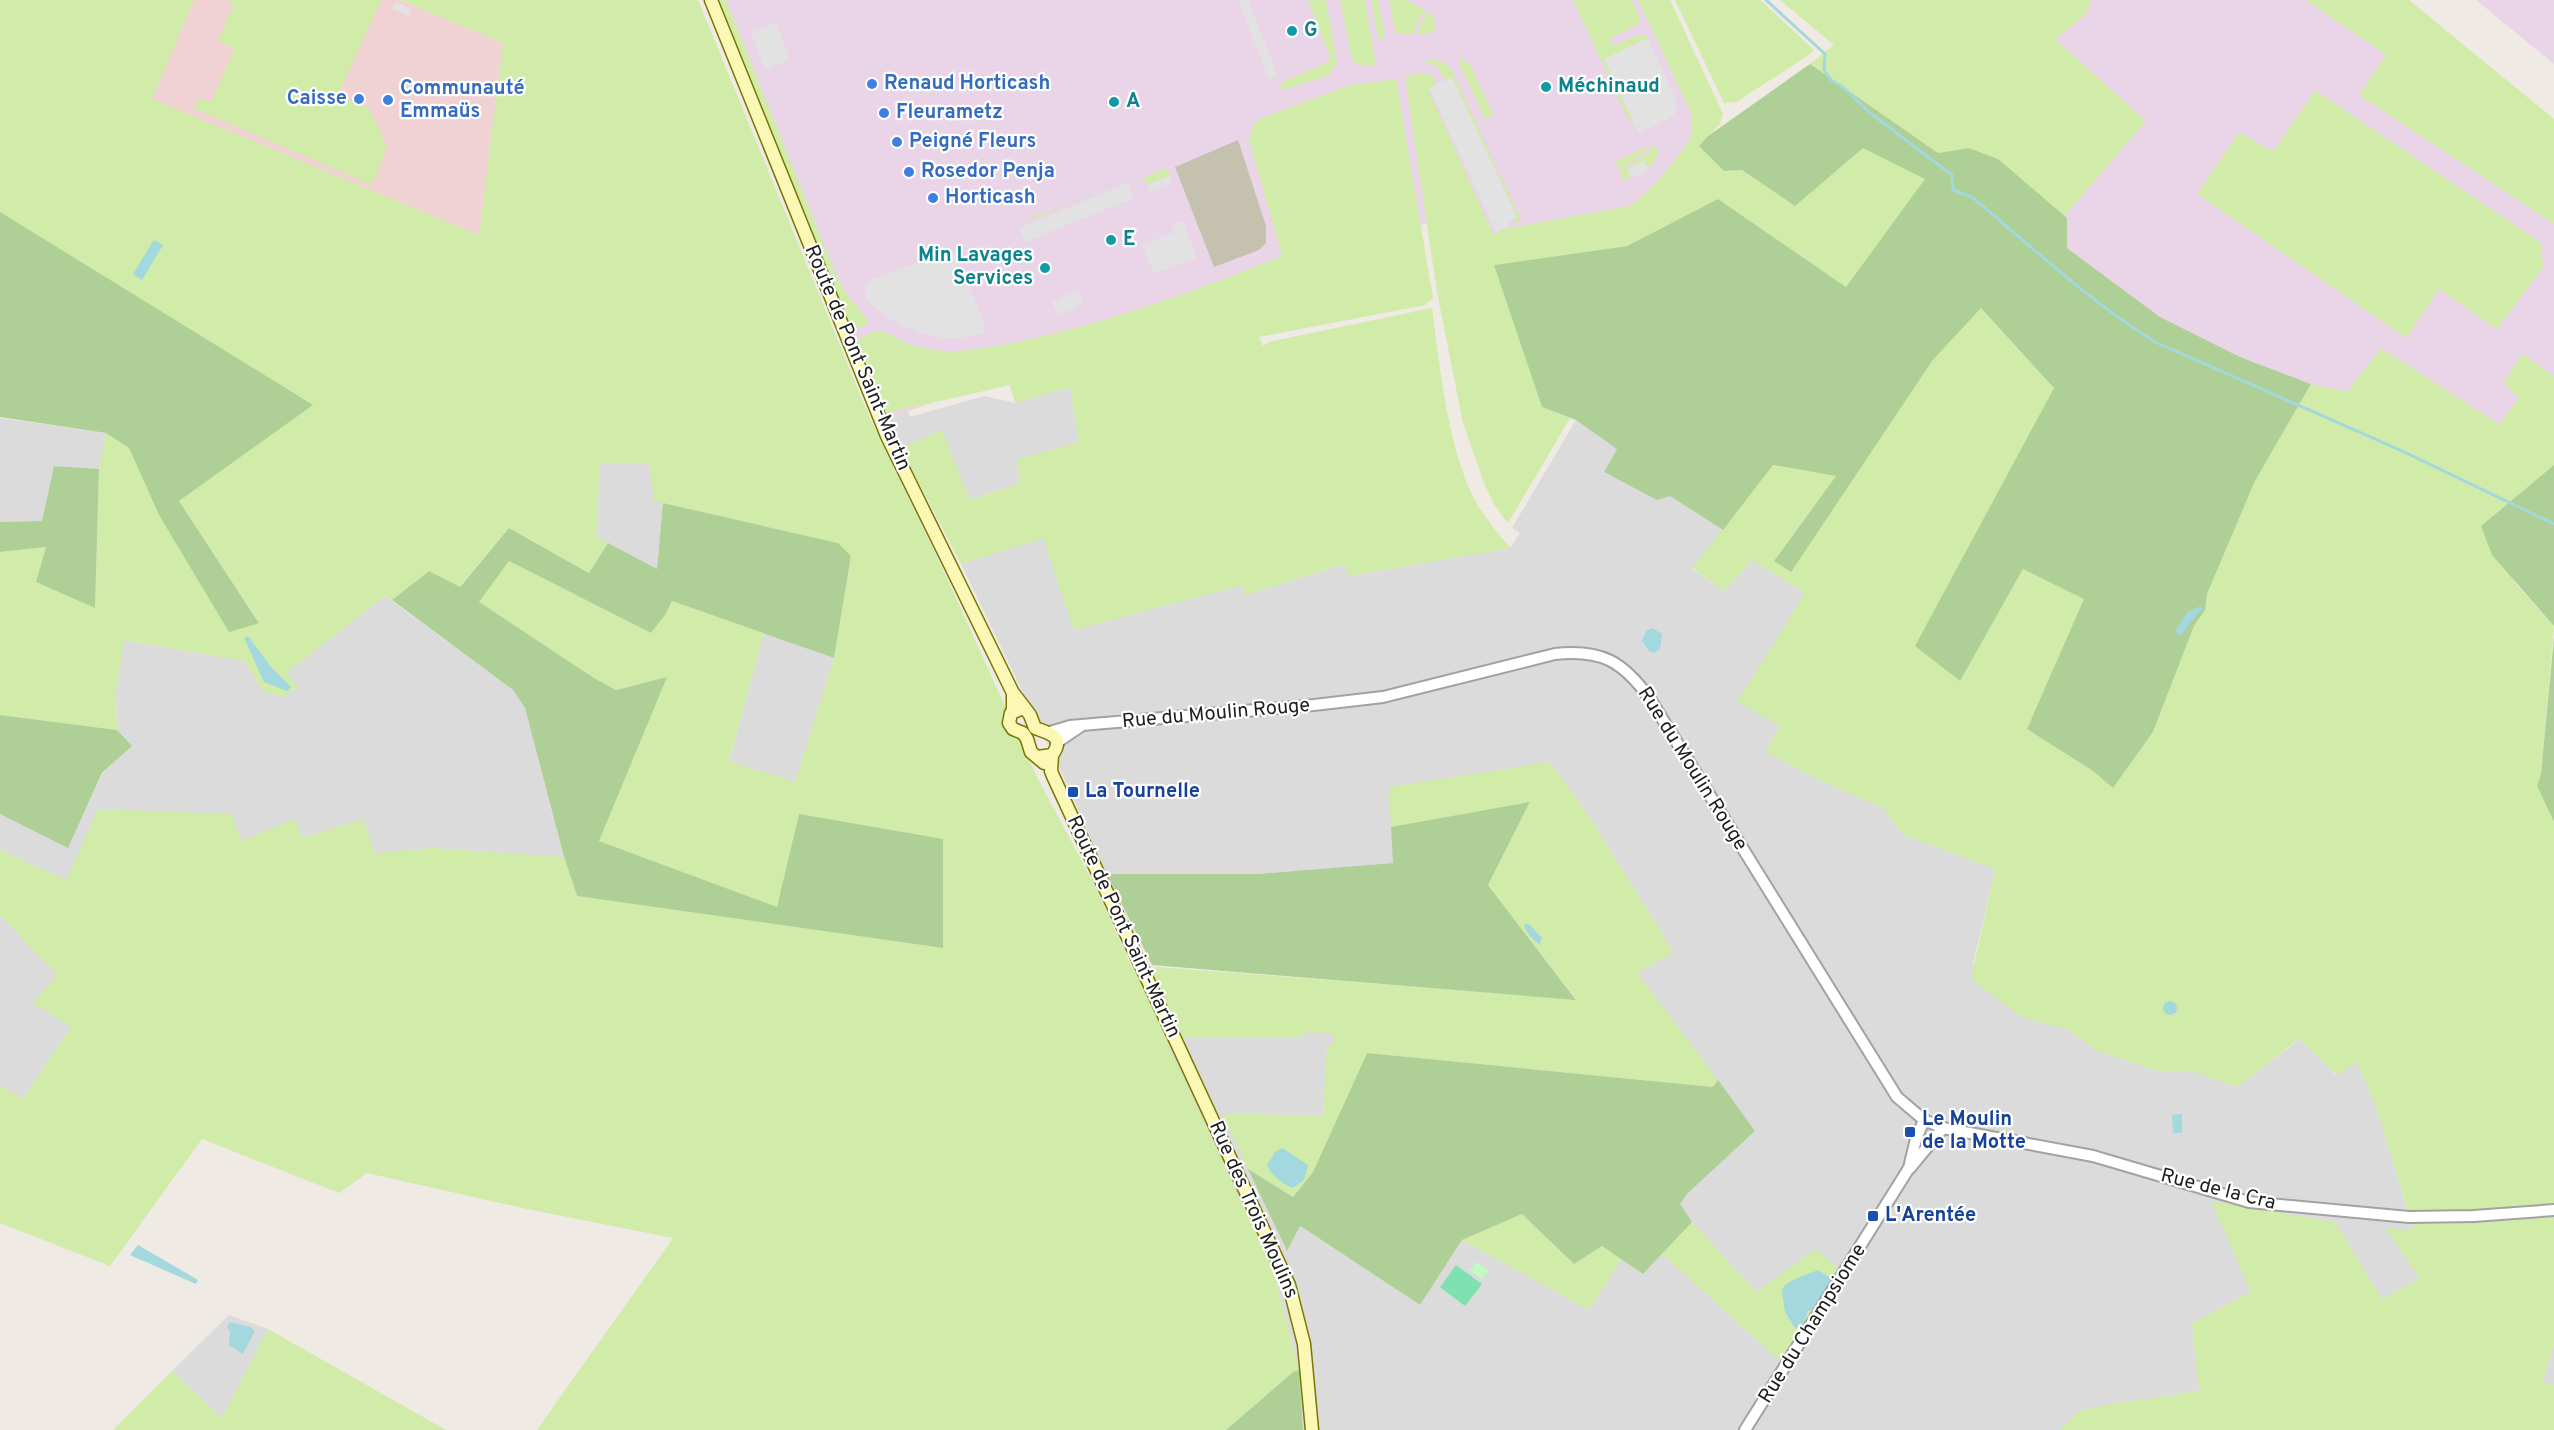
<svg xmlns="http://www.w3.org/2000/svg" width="2554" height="1430" font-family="Overpass,sans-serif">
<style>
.residential{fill:#dcdbdb}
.commercial{fill:#f1d2d4}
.industrial{fill:#e9d5e7}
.construction{fill:#c4c1af}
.grass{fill:#d1eba8}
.forest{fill:#aed097}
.park{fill:#c1fbbf}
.pitch{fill:#7fe1b0}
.parking{fill:#e2e2e2}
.water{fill:#a2d8de}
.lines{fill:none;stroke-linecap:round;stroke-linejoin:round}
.stream{stroke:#a2d8de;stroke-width:3}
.tertiary-casing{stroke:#a2a2a2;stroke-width:14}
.secondary-casing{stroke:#787702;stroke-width:15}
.tertiary{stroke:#fff;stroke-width:10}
.secondary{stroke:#fbf7b5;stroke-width:12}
.culture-dot{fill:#0f9aa8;stroke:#fff;stroke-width:2}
.shop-dot{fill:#3f7fe0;stroke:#fff;stroke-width:2}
.transit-dot{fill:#1a4fb4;stroke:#fff;stroke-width:2}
.labels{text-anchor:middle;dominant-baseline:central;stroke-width:4.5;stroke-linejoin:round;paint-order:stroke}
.culture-label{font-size:20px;font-weight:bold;fill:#0d838f;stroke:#fff;text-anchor:start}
.shop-label{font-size:20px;font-weight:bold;fill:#366cbe;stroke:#fff;text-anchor:start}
.street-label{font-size:20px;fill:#1e1e1e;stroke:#fff}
.transit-label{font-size:20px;font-weight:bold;fill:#164399;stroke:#fff;text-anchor:start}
</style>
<rect width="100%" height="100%" fill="#efeae3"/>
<g class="residential">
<path d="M1070,387L1079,442L1018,459L1020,483L969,500L942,430L901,448L888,415L907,409L910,417L984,396L1015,403Z"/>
<path d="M0,418L106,433L99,469L54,466L42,521L0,522Z"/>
<path d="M1576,420L1618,449L1604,473L1670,496L1723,530L1692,569L1724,591L1752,560L1805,593L1780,726L1766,752L1819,780L1883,808L1902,834L1995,869L1973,964L2021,1017L2069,1030L2096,1050L2160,1072H2195L2237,1087L2300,1039L2336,1075L2357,1062L2376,1106L2414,1231L2387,1228L2420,1279L2382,1299L2335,1222L2212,1201L2251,1292L2192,1323L2199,1391L2105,1405L2078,1412L2060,1430H1303L1299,1370L1273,1270L1164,1038H1302L1303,1032L1335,1033L1334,1046H1327L1323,1116L1223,1113L1286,1250L1299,1226L1420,1305L1462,1240L1589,1310L1622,1258L1643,1274L1662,1254L1779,1360L1839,1269L1816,1250L1756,1292L1692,1222L1679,1204L1687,1194L1755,1131L1637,973L1671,954V948L1590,818L1550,762L1394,863L1258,874H1107L1058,765L961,564L1043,537L1074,630L1242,585L1245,595L1345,564L1350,576L1510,548L1520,533L1512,528Z"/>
<path d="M600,463H650L654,500L663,503L657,570L596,537Z"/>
<path d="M385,596L513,690L525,708L564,857L432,848L375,854L363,819L302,838L294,820L241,842L66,880L0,850V814L68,847L103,773L131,746L117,730L116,691L123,640L244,661L263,690Z"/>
<path d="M764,633L834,658L795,782L729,762Z"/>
<path d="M0,915L57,975L34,1002L71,1027L23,1099L0,1086Z"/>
<path d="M229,1315L268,1329L222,1419L172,1371Z"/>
<path d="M2554,1344V1385L2542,1383Z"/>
</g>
<path class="commercial" d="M194,0H400L503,43L479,235L151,99Z"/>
<g class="industrial">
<path d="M711,0H1643L1708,136L1642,206L1494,237L1479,204L881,421Z"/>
<path d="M2091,0H2306L2386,55L2359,95L2554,224V376L2522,354L2519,397L2500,425L2381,348L2347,392L2311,384L2240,357L2160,317L2067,248V219L2064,216L2145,121L2054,39L2086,14Z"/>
<path d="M2476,0H2554V64Z"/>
</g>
<path class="construction" d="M1238,140L1266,226V243L1259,250L1214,267L1175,167Z"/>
<g class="grass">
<path d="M0,0H194L152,99L479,235L503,43L400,0H698L869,416L945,574L1037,777L1094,884L1131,965L1576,999L1488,885L1530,803L1391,827L1389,787L1550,762L1590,818L1671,948V954L1637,973L1718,1080L1713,1087L1367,1053L1313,1172L1293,1197L1248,1169L1222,1113L1323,1116L1327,1045H1334V1033L1303,1032L1302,1038H1165L1273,1270L1299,1370L1293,1372L1226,1430H537L673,1238L527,1209L367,1173L339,1193L202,1139L110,1266L0,1223V1086L23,1099L71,1027L33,1003L57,975L0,915V850L66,880L98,809L232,814L241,841L295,819L302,838L363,819L375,853L432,848L564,857L577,896L943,948V839L777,908L599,841L666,677L616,690L594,678L478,602L509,561L651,633L665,615L672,601L764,633L729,761L795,782L834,658L851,557L838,543L654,501L649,463H600L596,537L608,543L590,573L509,528L459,587L429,571L392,600L385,596L287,672L297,687L284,697L263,691L244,661L124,640L116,691L117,730L0,715V552L46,547L36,582L95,607L99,469L106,433L129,448L159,515L259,622L179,501L36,236L0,212Z"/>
<path d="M226,0H381L338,95L369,109L387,146L372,185L193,108L200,98L211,102L234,49L218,41L234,4Z"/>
<path d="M717,0H726L836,275L846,293L867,319L868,323L860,328L847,329L759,107V98L754,87L751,86Z"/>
<path d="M1308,0H1326L1337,63L1329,75L1283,90L1280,86L1283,82L1328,62L1330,57Z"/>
<path d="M1340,0H1365L1376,65L1361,66L1352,60Z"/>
<path d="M1371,0H1378L1385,38L1378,39Z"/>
<path d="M1389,0H1407L1425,10L1417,22L1414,33L1396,34Z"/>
<path d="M1573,0H1632L1640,19V23L1610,39L1614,46L1637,35H1648L1649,38L1604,59L1632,120L1629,121Z"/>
<path d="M1638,0H1670L1723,114L1720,124L1699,145L1724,171L1742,170L1795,206L1863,147L1926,179L1846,287L1718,199L1627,246L1495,265L1542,407L1570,418L1508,523L1495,506L1484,483L1463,423L1437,292L1405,77C1419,74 1430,68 1437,84L1428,89L1494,236L1495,233L1504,229L1629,206C1642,201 1682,154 1689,140C1694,131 1691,121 1691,113Z"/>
<path d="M1675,0H1760L1814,50L1806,57L1736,102L1724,103Z"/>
<path d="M1780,0H2091L2086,14L2055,39L2146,121L2064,216L1998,159L1969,148L1938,153L1810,64L1834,45Z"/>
<path d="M2306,0H2409L2554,119V224L2359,95L2386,55Z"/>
<path d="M1428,11L1434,18L1435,30L1433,32L1418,35L1419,26Z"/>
<path d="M1462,56L1465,64L1469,62L1493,115L1485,119L1459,63V58Z"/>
<path d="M1434,60L1445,63L1452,70L1498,171L1496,172L1452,77L1445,80L1437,66L1426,63L1425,61Z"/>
<path d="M1396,79L1433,298L1425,305L1259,337L1263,346L1269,342L1432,308C1440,368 1446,432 1469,488C1479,511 1494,530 1511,548L1349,576L1344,564L1245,595L1242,585L1074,630L1043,538L961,564L901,448L942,430L970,500L1020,483L1017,459L1079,442L1070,387L1015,403L1010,385L887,413L885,421L853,344C861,338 871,330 881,331C889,332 898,340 906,343C926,350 947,353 968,350C1071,337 1186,295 1282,256L1249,140L1254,123L1264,117L1350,85Z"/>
<path d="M2315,90L2541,243L2543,267L2497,329L2439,289L2406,338L2197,194L2239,132L2273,152Z"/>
<path d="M1653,144L1619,172L1616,161Z"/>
<path d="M1657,145L1658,151L1653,164L1648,167L1644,161L1627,169L1631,177L1623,181L1620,174L1625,169Z"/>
<path d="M1167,168L1170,176L1146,185L1143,178Z"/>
<path d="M1500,174L1522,222H1509L1517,217L1498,175Z"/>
<path d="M1127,180L1036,218L1028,217L1048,212Z"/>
<path d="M1981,307L2054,388L1916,646L1960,681L2023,569L2085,599L2027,729L2093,771L2113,788L2153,732L2194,626L2205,610L2207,594L2255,481L2311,384L2347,392L2381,348L2500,425L2519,397L2503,383L2522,354L2554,376V465L2481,526L2515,583L2554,626L2541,774L2537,786L2554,822V1344L2542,1382L2554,1385V1430H2060L2078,1412L2105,1405L2199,1391L2192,1323L2251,1292L2211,1201L2335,1222L2382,1299L2420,1279L2386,1228L2414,1230L2376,1106L2357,1062L2337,1075L2299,1039L2237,1087L2195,1072H2160L2096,1050L2069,1030L2021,1017L1971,979L1995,869L1902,834L1883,808L1819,780L1766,752L1780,726L1737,702L1805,593L1752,560L1724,591L1692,568L1773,465L1836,476L1774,560L1932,361Z"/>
<path d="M1522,1214L1574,1264L1602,1246L1622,1258L1589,1310L1462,1240Z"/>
<path d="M1692,1222L1756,1292L1816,1249L1839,1269L1782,1359L1779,1360L1662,1254Z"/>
<path d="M268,1329L446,1430H113L172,1371L222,1418Z"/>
</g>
<g class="forest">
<path d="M1810,64L1938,153L1969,148L1998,159L2067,218V248L2160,317L2240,357L2311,384L2255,481L2207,594L2205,610L2194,626L2153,732L2113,788L2093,771L2027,729L2084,599L2023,569L1960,681L1915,646L2054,388L1981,308L1932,361L1791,572L1774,561L1836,476L1773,465L1723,530L1670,496L1657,500L1604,472L1617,449L1576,420L1542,407L1494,265L1627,246L1718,199L1846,287L1925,179L1863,148L1795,206L1742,170L1724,171L1699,146L1708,136Z"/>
<path d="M0,212L313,405L179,501L259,623L229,632L159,515L129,448L106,433L0,417Z"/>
<path d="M2554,465V626L2492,555L2481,526Z"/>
<path d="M54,466L99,469L95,608L36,582L46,547L0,552V522L42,521Z"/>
<path d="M663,503L838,543L851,556L834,658L672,601L665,615L651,633L509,561L479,602L594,678L616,690L667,677L599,841L777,907L799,814L943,839V948L577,896L564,857L525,708L513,690L392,600L429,571L460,587L509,528L589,573L608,543L657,569Z"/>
<path d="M2554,637V822L2537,786L2541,774Z"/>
<path d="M0,715L117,730L132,746L102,773L68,848L0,814Z"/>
<path d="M1530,802L1488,885L1576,1000L1152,965L1107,874H1258L1393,863L1391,827Z"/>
<path d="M1367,1053L1713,1087L1718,1080L1755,1131L1687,1194L1680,1204L1692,1222L1643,1274L1602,1246L1574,1264L1522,1214L1462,1240L1420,1305L1300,1226L1287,1251L1248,1169L1293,1197L1313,1172Z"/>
<path d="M1299,1370L1303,1430H1226L1293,1372Z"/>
</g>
<path class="park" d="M1476,1262L1488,1270L1482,1279L1470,1270Z"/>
<path class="pitch" d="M1456,1265L1482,1284L1465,1306L1440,1287Z"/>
<g class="parking">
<path d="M1238,0H1248L1278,76L1269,79Z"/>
<path d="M396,2L411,9L409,16L392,9Z"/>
<path d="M776,23L790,59L765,70L751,33Z"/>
<path d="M1648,38L1675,97L1677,109L1673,111L1675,115L1639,134L1604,59Z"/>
<path d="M1452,77L1517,217L1508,222L1510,226L1496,232L1429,88Z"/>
<path d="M1644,161L1648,170L1631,178L1627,169Z"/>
<path d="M1170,176L1172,183L1150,192L1147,185Z"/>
<path d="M1128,183L1134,198L1025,242L1019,228Z"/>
<path d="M1182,221L1197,257L1154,274L1142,245L1174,232L1171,225Z"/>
<path d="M951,249L955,253L985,325L983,334L949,339L919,333L886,317L866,299L865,286L869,281Z"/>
<path d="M1078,290L1084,304L1058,315L1052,301Z"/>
</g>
<g class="water">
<path d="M154,240L163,245L142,280L133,274Z"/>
<path d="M2201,606L2203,610L2198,613L2181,635L2174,633L2187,612Z"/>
<path d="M1652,628L1662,634L1660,649L1654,653L1648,650L1642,640L1646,631Z"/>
<path d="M248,636L271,667L291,687L287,691L264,682L245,640L244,638Z"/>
<path d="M1529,924L1542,938L1540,944C1535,943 1525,931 1524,925Z"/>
<circle cx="2170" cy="1008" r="7"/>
<path d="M2182,1114V1133H2173L2172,1115Z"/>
<path d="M1282,1148L1308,1165L1304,1180L1293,1188C1283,1185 1272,1176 1267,1165L1275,1152Z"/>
<path d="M138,1245L198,1280L196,1284L130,1255Z"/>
<path d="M1818,1270L1832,1279L1813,1309L1808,1311L1802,1328H1795L1785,1312L1782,1289C1790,1278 1805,1276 1818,1270Z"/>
<path d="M230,1322L250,1327L255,1331L243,1354L229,1345L230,1331L227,1327Z"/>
</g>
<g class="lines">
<path class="stream" d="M1766,0L1825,54L1824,70L1831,80L1844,88L1869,112L1952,175L1953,190L1972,197C2032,247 2089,301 2155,342L2400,450L2554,524"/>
<g class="tertiary-casing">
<g id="tertiary">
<path d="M1050,732L1070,726L1314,705L1383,697L1555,654C1601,649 1623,661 1650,699L1897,1097L1924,1120L1943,1128L2093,1156L2249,1202L2409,1217L2474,1216L2554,1210"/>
<path d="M1056,743L1081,726"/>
<path d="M1910,1168L1943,1128"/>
<path d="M1745,1430L1909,1168L1916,1139L1924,1120"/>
</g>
</g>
<g class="secondary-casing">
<g id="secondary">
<path d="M711,0L887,436L1013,693V710"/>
<path d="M1014,694L1030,715L1035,728C1048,733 1066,736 1052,755L1038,757"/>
<path d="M1021,709L1011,713L1009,723L1013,729L1023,733L1027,739L1031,752L1044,763"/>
<path d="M1052,755L1051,771L1053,776L1289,1285L1304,1344L1312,1430"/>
</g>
</g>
<use href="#tertiary" class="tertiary"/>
<use href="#secondary" class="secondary"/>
</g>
<g class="culture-dot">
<circle cx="1292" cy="31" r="6"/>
<circle cx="1546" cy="87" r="6"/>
<circle cx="1114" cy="102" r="6"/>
<circle cx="1111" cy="240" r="6"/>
<circle cx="1045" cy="268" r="6"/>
</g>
<g class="shop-dot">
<circle cx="872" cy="84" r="6"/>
<circle cx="359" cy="99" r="6"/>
<circle cx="388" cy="100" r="6"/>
<circle cx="884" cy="113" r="6"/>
<circle cx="897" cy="142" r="6"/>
<circle cx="909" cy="172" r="6"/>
<circle cx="933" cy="198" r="6"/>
</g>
<g class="transit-dot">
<rect x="1067" y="786" width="12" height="12" rx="3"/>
<rect x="1904" y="1126" width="12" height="12" rx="3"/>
<rect x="1867" y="1210" width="12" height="12" rx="3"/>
</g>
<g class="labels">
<g class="culture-label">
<text x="1304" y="31">G</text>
<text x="1558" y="87">Méchinaud</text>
<text x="1126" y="102">A</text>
<text x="1123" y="240">E</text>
<text x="1033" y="256" text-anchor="end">Min Lavages<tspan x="1033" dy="23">Services</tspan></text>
</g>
<g class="shop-label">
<text x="884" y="84">Renaud Horticash</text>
<text x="400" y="89">Communauté<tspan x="400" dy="23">Emmaüs</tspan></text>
<text x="347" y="99" text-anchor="end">Caisse</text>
<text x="896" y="113">Fleurametz</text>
<text x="909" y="142">Peigné Fleurs</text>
<text x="921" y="172">Rosedor Penja</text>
<text x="945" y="198">Horticash</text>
</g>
<g class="street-label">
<text transform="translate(857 358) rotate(67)">Route de Pont Saint-Martin</text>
<text transform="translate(1216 714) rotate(-5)">Rue du Moulin Rouge</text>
<text transform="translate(1692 769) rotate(58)">Rue du Moulin Rouge</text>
<text transform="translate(1123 927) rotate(65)">Route de Pont Saint-Martin</text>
<text transform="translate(2218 1190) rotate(14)">Rue de la Cra</text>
<text transform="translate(1253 1210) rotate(66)">Rue des Trois Moulins</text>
<text transform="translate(1813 1324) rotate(-58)">Rue du Champsiome</text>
</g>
<g class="transit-label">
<text x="1085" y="792">La Tournelle</text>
<text x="1922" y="1120">Le Moulin<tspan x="1922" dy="23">de la Motte</tspan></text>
<text x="1885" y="1216">L'Arentée</text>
</g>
</g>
</svg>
